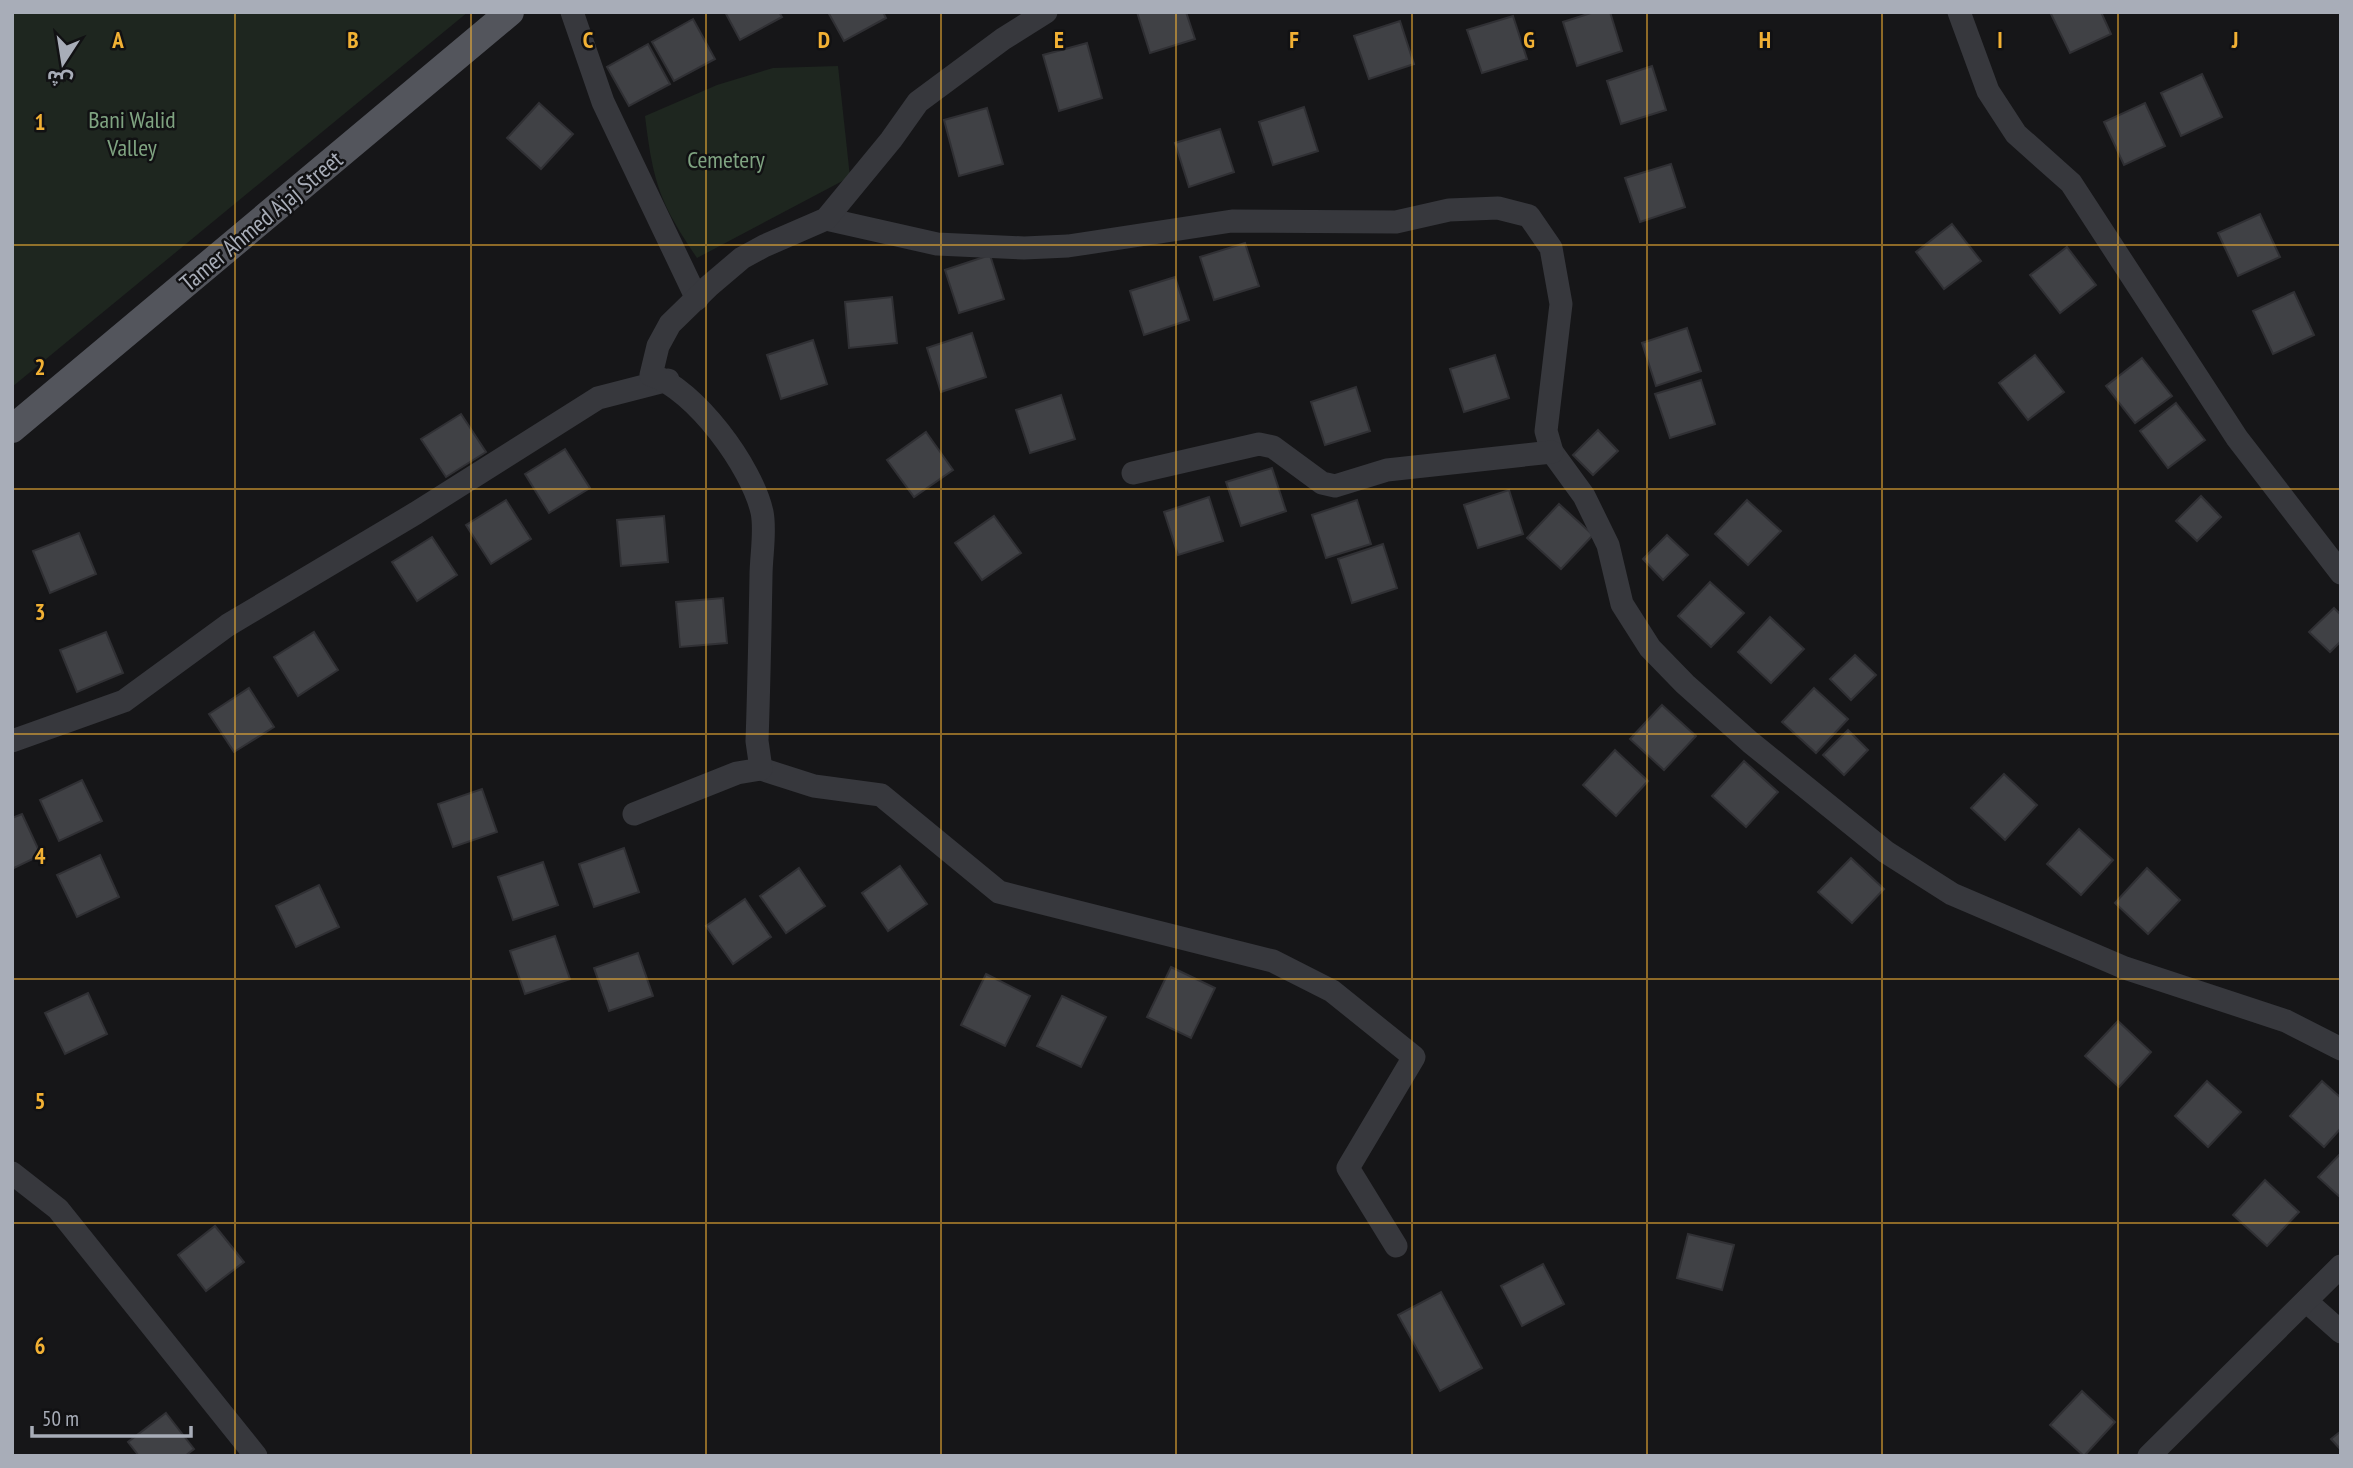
<svg xmlns="http://www.w3.org/2000/svg" width="2353" height="1468" font-family="'PT Sans Narrow','Noto Sans Arabic',sans-serif">
<style>
.green{fill:#1e261f}
.building{fill:#404145;stroke:#303034;stroke-width:2}
.lines{fill:none;stroke-linecap:round;stroke-linejoin:round}
.minor{stroke:#37383d;stroke-width:23}
.major{stroke:#53555c;stroke-width:28}
.grid{fill:none;stroke:#f2b134;stroke-width:2;stroke-opacity:0.55}
.labels{text-anchor:middle;dominant-baseline:central;stroke-width:5;stroke-linejoin:round;paint-order:stroke}
.park-label{font-size:24px;fill:#7fa381;stroke:#111113}
.street-label{font-size:24px;fill:#a8adb8;stroke:#111113}
.grid-label{font-size:23px;text-anchor:middle;font-weight:bold;fill:#f2b134;stroke:#111113;stroke-width:5;stroke-linejoin:round;paint-order:stroke}
</style>
<rect width="100%" height="100%" fill="#161618"/>
<g class="green">
<path d="M12,12H468L12,387Z"/>
<path d="M838,66L850,177L697,258C659,202 653,182 645,116L717,85L773,68Z"/>
</g>
<g class="building">
<path d="M725,12H779L782,17L740,40Z"/>
<path d="M828,12H883L886,18L844,41Z"/>
<path d="M1137,12H1186L1195,39L1150,53Z"/>
<path d="M1594,12H1610L1622,51L1577,66L1563,22Z"/>
<path d="M2050,12H2101L2111,34L2070,53Z"/>
<path d="M1513,16L1527,59L1482,73L1467,30Z"/>
<path d="M693,19L715,59L674,81L652,42Z"/>
<path d="M1400,21L1414,64L1369,79L1354,36Z"/>
<path d="M1087,43L1102,98L1059,111L1043,55Z"/>
<path d="M648,44L670,84L629,106L607,67Z"/>
<path d="M1652,66L1666,110L1621,124L1607,81Z"/>
<path d="M2202,74L2222,117L2181,136L2161,93Z"/>
<path d="M539,103L573,134L541,169L507,138Z"/>
<path d="M2145,103L2165,146L2124,165L2104,122Z"/>
<path d="M1304,107L1318,151L1273,165L1259,122Z"/>
<path d="M987,108L1003,164L959,176L944,120Z"/>
<path d="M1220,129L1234,172L1189,187L1175,143Z"/>
<path d="M1671,164L1685,207L1640,222L1625,178Z"/>
<path d="M2260,214L2280,257L2238,276L2218,233Z"/>
<path d="M1952,224L1981,261L1944,289L1916,252Z"/>
<path d="M1245,243L1259,286L1214,300L1200,257Z"/>
<path d="M2067,247L2096,285L2060,313L2030,275Z"/>
<path d="M990,255L1004,299L959,313L945,270Z"/>
<path d="M1175,277L1189,320L1144,335L1130,291Z"/>
<path d="M2294,292L2314,335L2273,354L2253,311Z"/>
<path d="M892,297L897,343L849,348L845,302Z"/>
<path d="M1687,328L1701,371L1656,386L1642,343Z"/>
<path d="M972,333L986,377L941,392L927,348Z"/>
<path d="M813,340L827,384L781,399L767,355Z"/>
<path d="M1495,355L1509,398L1464,412L1450,369Z"/>
<path d="M2035,355L2064,392L2028,420L1999,383Z"/>
<path d="M2142,358L2172,396L2135,423L2106,386Z"/>
<path d="M1701,380L1715,424L1670,438L1655,394Z"/>
<path d="M1356,387L1370,431L1325,445L1311,402Z"/>
<path d="M1061,395L1075,439L1030,453L1016,410Z"/>
<path d="M2176,403L2205,440L2168,468L2140,431Z"/>
<path d="M461,414L486,452L446,477L421,439Z"/>
<path d="M1598,430L1618,451L1593,475L1573,455Z"/>
<path d="M926,432L953,470L914,497L887,460Z"/>
<path d="M565,449L590,488L549,513L525,474Z"/>
<path d="M1272,468L1286,511L1241,526L1226,482Z"/>
<path d="M1509,490L1523,534L1478,548L1464,505Z"/>
<path d="M2201,496L2221,517L2197,541L2176,521Z"/>
<path d="M1209,497L1223,541L1178,555L1164,512Z"/>
<path d="M506,500L531,539L491,564L466,525Z"/>
<path d="M1357,500L1371,544L1326,558L1312,515Z"/>
<path d="M1747,500L1781,531L1748,565L1715,534Z"/>
<path d="M1559,504L1593,535L1561,569L1527,538Z"/>
<path d="M664,516L668,562L621,566L617,520Z"/>
<path d="M994,516L1021,553L982,580L955,543Z"/>
<path d="M79,533L96,574L50,593L33,551Z"/>
<path d="M1667,535L1688,555L1663,580L1643,559Z"/>
<path d="M432,537L457,575L417,601L392,562Z"/>
<path d="M1383,544L1397,588L1352,603L1338,559Z"/>
<path d="M1710,582L1744,613L1711,647L1678,616Z"/>
<path d="M723,598L727,643L680,647L676,602Z"/>
<path d="M2334,608L2341,615V641L2330,652L2309,632Z"/>
<path d="M1770,617L1804,649L1771,683L1738,652Z"/>
<path d="M106,632L123,673L77,692L60,650Z"/>
<path d="M314,632L338,670L298,696L274,657Z"/>
<path d="M1855,655L1876,675L1851,700L1830,679Z"/>
<path d="M249,688L274,727L234,752L209,714Z"/>
<path d="M1814,688L1848,719L1816,753L1782,722Z"/>
<path d="M1662,705L1696,736L1664,770L1630,739Z"/>
<path d="M1848,730L1868,750L1844,775L1823,755Z"/>
<path d="M1615,750L1648,781L1616,816L1583,785Z"/>
<path d="M1744,761L1778,792L1746,827L1712,796Z"/>
<path d="M2004,774L2037,805L2005,840L1971,808Z"/>
<path d="M82,780L102,821L59,841L40,800Z"/>
<path d="M482,789L497,832L453,847L438,804Z"/>
<path d="M22,814L41,855L12,869V818Z"/>
<path d="M2079,829L2113,860L2081,895L2047,864Z"/>
<path d="M624,848L639,892L594,907L579,864Z"/>
<path d="M100,855L119,897L77,917L57,875Z"/>
<path d="M1851,858L1884,889L1852,923L1818,892Z"/>
<path d="M543,862L558,905L513,920L498,877Z"/>
<path d="M900,866L927,904L888,931L862,893Z"/>
<path d="M799,868L825,906L786,933L760,896Z"/>
<path d="M2147,868L2180,900L2148,934L2115,903Z"/>
<path d="M319,885L339,927L296,947L276,906Z"/>
<path d="M745,899L771,937L733,964L706,926Z"/>
<path d="M555,936L570,979L525,994L510,951Z"/>
<path d="M638,953L653,996L609,1011L594,968Z"/>
<path d="M1171,967L1215,988L1191,1038L1147,1017Z"/>
<path d="M986,974L1030,996L1005,1046L961,1025Z"/>
<path d="M88,993L107,1034L65,1054L45,1013Z"/>
<path d="M1062,996L1106,1017L1081,1067L1037,1046Z"/>
<path d="M2118,1021L2151,1052L2119,1087L2085,1056Z"/>
<path d="M2207,1081L2241,1112L2208,1147L2175,1116Z"/>
<path d="M2322,1081L2341,1098V1128L2324,1147L2290,1116Z"/>
<path d="M2341,1153V1198L2318,1177Z"/>
<path d="M2265,1180L2299,1212L2267,1246L2233,1215Z"/>
<path d="M215,1226L244,1262L206,1291L178,1255Z"/>
<path d="M1688,1234L1734,1245L1722,1290L1677,1278Z"/>
<path d="M1543,1264L1564,1304L1522,1326L1501,1286Z"/>
<path d="M1441,1292L1482,1368L1440,1391L1398,1315Z"/>
<path d="M2082,1391L2115,1422L2084,1456L2050,1425Z"/>
<path d="M166,1413L194,1449L185,1456H139L128,1442Z"/>
<path d="M2341,1431V1450L2331,1439Z"/>
</g>
<g class="lines">
<g class="minor">
<path d="M572,12L603,102L697,299"/>
<path d="M1959,12L1988,91L2016,134L2071,183L2237,438L2341,573"/>
<path d="M826,219L937,244L1024,248L1068,246L1232,221L1396,222L1449,210L1498,208L1529,216L1551,248L1561,304L1546,431L1552,452L1584,496L1608,545L1622,604L1650,648L1685,684L1750,742L1886,852L1952,894L2125,968L2286,1021L2341,1049"/>
<path d="M1133,473L1259,444L1273,447L1322,483L1335,486L1387,470L1552,452"/>
<path d="M12,741L124,701L228,625L416,513L598,398L668,380"/>
<path d="M761,769L814,786L881,795L999,892L1273,961L1332,991L1414,1057L1348,1168L1396,1246"/>
<path d="M634,814L737,773L761,769L757,741C759,686 760,631 761,576C761,556 766,531 762,512C752,467 695,389 651,375L658,346L670,324L709,286L742,258L764,246L826,219L891,140L918,102L1003,39L1046,12"/>
<path d="M12,1173L58,1209L256,1456"/>
<path d="M2306,1301L2341,1332"/>
<path d="M2149,1456L2341,1266"/>
</g>
<path class="major" d="M12,429L510,12"/>
</g>
<path class="grid" d="M235,12V1456M471,12V1456M706,12V1456M941,12V1456M1176,12V1456M1412,12V1456M1647,12V1456M1882,12V1456M2118,12V1456M12,245H2341M12,489H2341M12,734H2341M12,979H2341M12,1223H2341"/>
<g class="labels">
<g class="park-label">
<text x="132" y="119">Bani Walid<tspan x="132" dy="28">Valley</tspan></text>
<text x="726" y="159">Cemetery</text>
</g>
<g class="street-label">
<text transform="translate(261 221) rotate(-40)">Tamer Ahmed Ajaj Street</text>
</g>
</g>
<g class="grid-label">
<text x="118" y="48">A</text>
<text x="353" y="48">B</text>
<text x="588" y="48">C</text>
<text x="824" y="48">D</text>
<text x="1059" y="48">E</text>
<text x="1294" y="48">F</text>
<text x="1529" y="48">G</text>
<text x="1765" y="48">H</text>
<text x="2000" y="48">I</text>
<text x="2235" y="48">J</text>
<text x="40" y="130">1</text>
<text x="40" y="375">2</text>
<text x="40" y="620">3</text>
<text x="40" y="864">4</text>
<text x="40" y="1109">5</text>
<text x="40" y="1354">6</text>
</g>
<rect width="2353" height="1468" fill="none" stroke="#a8adb8" stroke-width="28"/>
<g transform="translate(63 63) rotate(192)" stroke="#111113" stroke-width="5" paint-order="stroke">
<path d="M0-5L12 26L0 18L-12 26Z" fill="#a8adb8"/>
<text y="-10" font-size="19" font-weight="bold" text-anchor="middle" fill="#a8adb8">ش</text>
</g>
<path d="M32 1426v10h159v-10" fill="none" stroke="#a8adb8" stroke-width="3.5"/>
<text x="42" y="1426" font-size="21" fill="#a8adb8" stroke="#111113" stroke-width="5" paint-order="stroke">50 m</text>
</svg>
